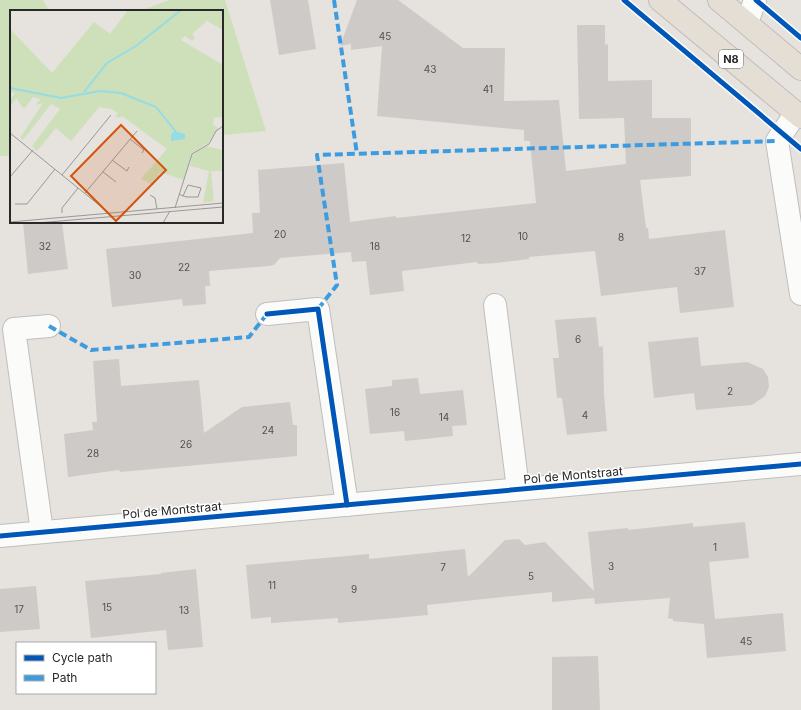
<svg xmlns="http://www.w3.org/2000/svg" width="801" height="710" font-family="Inter,sans-serif">
<style>
.green{fill:#cee0b9}
.building{fill:#cdcac8}
.lines{fill:none;stroke-linecap:round;stroke-linejoin:round}
.minor-casing{stroke:#c0bfbf;stroke-width:24}
.primary-casing{stroke:#bfbdbc;stroke-width:24}
.minor{stroke:#fbfbfa;stroke-width:22}
.primary{stroke:#e4ded4;stroke-width:22}
.quiet{stroke:#3d9ce0;stroke-width:4;stroke-dasharray:8 4;stroke-linecap:butt}
.cycleway-casing{stroke:#fff;stroke-width:8}
.cycleway{stroke:#0057b8;stroke-width:5}
.labels{text-anchor:middle;dominant-baseline:central;stroke-width:3;stroke-linejoin:round;paint-order:stroke}
.number-label{font-size:10px;fill:#525151}
.shield{fill:#fff;stroke:#686868;stroke-width:1}
.shield-label{font-size:11px;font-weight:bold;fill:#282828}
.street-label{font-size:12px;fill:#282828;stroke:#fff}
.inset-river{fill:none;stroke:#95dce4;stroke-width:2}
.inset-road{fill:none;stroke:#9a9895;stroke-width:1}
.view{fill:#d5540f;fill-opacity:0.15;stroke:#d5540f;stroke-width:2}
.inset-edge{fill:none;stroke:#282828;stroke-width:2}
</style>
<rect width="100%" height="100%" fill="#e6e2de"/>
<g class="green">
<path d="M0,0H43L49,11H11V156H0Z"/>
<path d="M170,0H225L266,131L222,135V11H139Z"/>
</g>
<g class="building">
<path d="M270,0H308L316,49L279,55Z"/>
<path d="M357,0H398L463,48H505L504,101L559,100L566,171L626,164L624,118L579,119L577,25H605V45L608,44V81L652,80V118H691V176L640,180L646,228H648L649,239L725,230L734,307L680,313L677,287L601,296L595,251L529,257V259L496,263L478,264L477,262L402,271L404,291L370,295L366,261L352,262L351,252L280,258L274,265L269,266L209,271L210,286H205L206,304L183,306L182,299L112,307L106,249L253,233L252,213H260L258,170L344,163L350,222L396,216V218L536,203L530,141H524V130L377,116L382,46L351,50V44L340,46Z"/>
<path d="M23,222H62L68,269L28,274Z"/>
<path d="M596,317L599,347L603,346L604,394L607,431L567,435L562,398H557L553,358H559L555,320Z"/>
<path d="M698,337L701,366L747,362L763,369L768,377L769,387L765,396L752,405L696,410L694,393L654,398L648,342Z"/>
<path d="M119,359L121,386L199,380L204,433L242,407L290,402L293,425H297V456L120,472L119,470L68,477L64,434L93,430L92,422H97L93,361Z"/>
<path d="M418,378L420,394L463,390L467,425L452,426L453,436L405,441L404,431L370,434L365,389L392,386V380Z"/>
<path d="M745,522L749,558L709,562L715,619L783,613L786,651L707,658L704,624L673,621V619L668,618L670,598L595,604L594,598L552,602V592L427,605L428,615L338,623V618L271,623V617L251,619L246,565L369,554V559L465,549L468,577L505,540L519,539L525,545L545,542L594,591L588,532L628,528V530L693,523V527Z"/>
<path d="M196,569L203,647L168,650L166,630L91,638L85,581L161,574V573Z"/>
<path d="M36,586L40,629L0,632V589Z"/>
<path d="M598,656L600,710H552V657Z"/>
</g>
<g class="lines">
<g class="minor-casing">
<g id="minor">
<path d="M747,23L755,0"/>
<path d="M796,113L777,141L801,294"/>
<path d="M495,305L518,489"/>
<path d="M267,314L318,309L347,505"/>
<path d="M42,532L14,329L49,326"/>
<path d="M0,536L801,464"/>
</g>
</g>
<g class="primary-casing">
<g id="primary">
<path d="M660,0L801,117"/>
<path d="M719,0L801,69"/>
</g>
</g>
<use href="#minor" class="minor"/>
<use href="#primary" class="primary"/>
<g class="quiet">
<path d="M334,0L357,154"/>
<path d="M318,309L337,285L317,155L777,141"/>
<path d="M49,326L91,350L249,337L267,314"/>
</g>
<g class="cycleway-casing">
<g id="cycleway">
<path d="M624,0L801,149"/>
<path d="M756,0L801,38"/>
<path d="M267,314L318,309L347,505"/>
<path d="M0,536L801,464"/>
</g>
</g>
<use href="#cycleway" class="cycleway"/>
</g>
<g class="labels">
<g class="number-label">
<text x="385" y="36">45</text>
<text x="430" y="69">43</text>
<text x="488" y="89">41</text>
<text x="280" y="234">20</text>
<text x="523" y="236">10</text>
<text x="621" y="237">8</text>
<text x="466" y="238">12</text>
<text x="45" y="246">32</text>
<text x="375" y="246">18</text>
<text x="184" y="267">22</text>
<text x="700" y="271">37</text>
<text x="135" y="275">30</text>
<text x="578" y="339">6</text>
<text x="730" y="391">2</text>
<text x="395" y="412">16</text>
<text x="585" y="415">4</text>
<text x="444" y="417">14</text>
<text x="268" y="430">24</text>
<text x="186" y="444">26</text>
<text x="93" y="453">28</text>
<text x="715" y="547">1</text>
<text x="611" y="566">3</text>
<text x="443" y="567">7</text>
<text x="531" y="576">5</text>
<text x="272" y="585">11</text>
<text x="354" y="589">9</text>
<text x="107" y="607">15</text>
<text x="19" y="609">17</text>
<text x="184" y="610">13</text>
<text x="746" y="641">45</text>
</g>
<rect class="shield" x="719" y="50" width="24" height="18" rx="3"/>
<g class="shield-label">
<text x="731" y="59">N8</text>
</g>
<g class="street-label">
<text transform="translate(573 475) rotate(-5)">Pol de Montstraat</text>
<text transform="translate(172 510) rotate(-5)">Pol de Montstraat</text>
</g>
</g>
<g transform="translate(10 10)">
<rect width="213" height="213" fill="#e6e2de"/>
<path d="M118,0H213V20L197,11L182,24L185,27L182,31L175,26L171,30L213,55V107L204,108L203,115L208,118L198,133L181,144L174,170L150,162L143,175L131,169L157,139L112,106L110,108L105,106L108,103L101,99L89,97L61,131L46,118L27,141L22,136L50,99L41,94L13,130L10,128L33,93L26,95L30,89L23,87L14,99L6,88L0,97V90L5,83L0,82V19L42,63L84,12L100,24ZM196,136L213,140V161H201L204,191L193,193L199,161L180,156L182,145Z" fill="#cee0b9"/>
<path d="M164,121L175,124V129L161,131V125Z" fill="#95dce4"/>
<path class="inset-river" d="M0,78L51,88L90,81L111,83L146,97L166,122M74,82L97,53L126,36L171,0"/>
<path class="inset-road" d="M0,123L99,203M120,129L134,140L132,143M102,150L117,161L119,157M93,162L106,172M52,165L101,105M0,167L23,140M75,183L127,121M169,184L173,186L177,187H188L191,178L178,175L173,186M140,185L145,188L147,199M5,194H17L45,159M165,198L182,144L199,134L206,121L213,116M52,203V198L68,178M0,212L213,193M27,213L213,197M153,213L160,201"/>
<path class="view" d="M111,115L156,160L106,211L61,166Z"/>
<rect width="213" height="213" class="inset-edge"/>
</g>
<rect x="16" y="642" width="140" height="52" fill="#ffffff" stroke="#a9a9a9"/>
<rect x="24" y="655" width="20" height="6" fill="#0057b8" stroke="#a9a9a9"/>
<text x="52" y="662" font-size="12" fill="#282828">Cycle path</text>
<rect x="24" y="675" width="20" height="6" fill="#3d9ce0" stroke="#a9a9a9"/>
<text x="52" y="682" font-size="12" fill="#282828">Path</text>
</svg>
